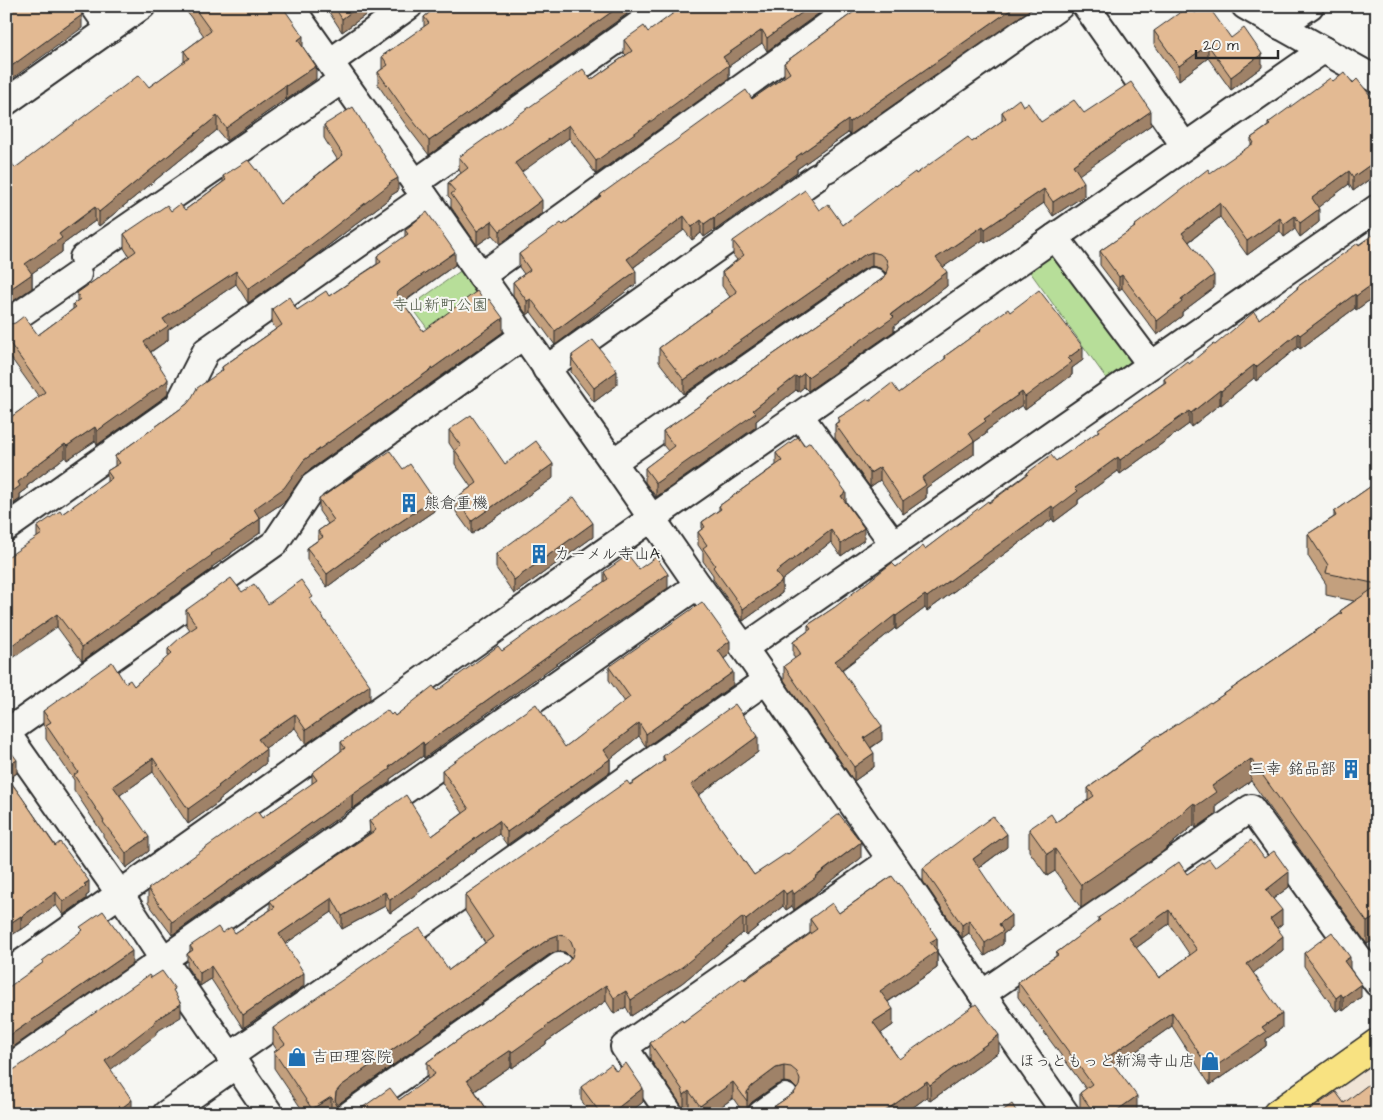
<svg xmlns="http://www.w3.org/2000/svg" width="1383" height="1120" font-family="'Architects Daughter','Klee One',sans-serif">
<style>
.built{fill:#f0e4d6}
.green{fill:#b7de99;stroke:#718462}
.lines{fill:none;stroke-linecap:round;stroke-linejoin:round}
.minor-casing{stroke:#2b2b2b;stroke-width:30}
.primary-casing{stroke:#2b2b2b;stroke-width:31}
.minor{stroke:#f6f6f2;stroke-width:26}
.primary{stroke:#f8e281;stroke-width:28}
.wall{fill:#c3a07e;stroke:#2b2b2b;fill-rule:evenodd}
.shaded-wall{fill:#9f8267;stroke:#2b2b2b}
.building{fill:#e3ba93;stroke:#2b2b2b;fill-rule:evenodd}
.labels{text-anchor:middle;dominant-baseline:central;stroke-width:4;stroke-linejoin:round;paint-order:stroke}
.park-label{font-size:16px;fill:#4e5846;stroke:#f6f6f2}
.poi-label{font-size:16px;fill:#2b2b2b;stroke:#f6f6f2;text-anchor:start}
</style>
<rect width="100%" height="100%" fill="#f6f6f2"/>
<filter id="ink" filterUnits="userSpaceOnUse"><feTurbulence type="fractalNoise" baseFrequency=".02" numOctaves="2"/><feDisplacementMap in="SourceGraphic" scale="10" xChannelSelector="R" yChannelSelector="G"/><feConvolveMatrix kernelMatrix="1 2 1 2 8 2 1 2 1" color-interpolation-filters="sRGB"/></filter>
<g filter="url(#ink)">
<path class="built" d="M1377,1062V1114H1303Z"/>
<g class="green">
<path d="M1045,246L1142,356L1114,389L1023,262Z"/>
<path d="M466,267L485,293L430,332L411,306Z"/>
</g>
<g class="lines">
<g class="minor-casing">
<g id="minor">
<path d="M94,6L110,29"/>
<path d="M290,6L613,462L698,585L744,648L891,860L982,994L1066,1114"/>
<path d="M1086,6L1184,145"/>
<path d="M1245,6L1377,80"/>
<path d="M1280,26L1310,6"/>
<path d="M330,62L409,6"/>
<path d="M6,102L142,6"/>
<path d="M827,169L1060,6"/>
<path d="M415,183L665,6"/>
<path d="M1055,237L1151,365"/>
<path d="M83,258L342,80"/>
<path d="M481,276L855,6"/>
<path d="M6,324L78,274"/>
<path d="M546,369L817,177"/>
<path d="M800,416L893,543"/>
<path d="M613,462L873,281"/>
<path d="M6,528L178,406L206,351L425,197"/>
<path d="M744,648L1377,208"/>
<path d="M6,732L120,894L163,959L270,1114"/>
<path d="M7,732L275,543L313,486L523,336"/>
<path d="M6,974L652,518L1323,50"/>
<path d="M982,994L1251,808L1377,983"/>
<path d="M230,1056L501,868L765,681"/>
<path d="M6,1070L698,585"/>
<path d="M166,1114L236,1065"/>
<path d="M350,1114L559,966"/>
<path d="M670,1114L624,1047L891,860"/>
<path d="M761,1114L785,1097"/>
</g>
</g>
<g class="primary-casing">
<path id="primary" d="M1277,1114L1377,1043"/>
</g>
<use href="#minor" class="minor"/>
<use href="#primary" class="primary"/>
</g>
<g class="wall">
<path d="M187,6H282L303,47L316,79L286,100V99L226,141L217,130L99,226L95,221L62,245V252L32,273V288L15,168L149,87L184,62V51L204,36L187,12Z"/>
<path d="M325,6H378L342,32Z"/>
<path d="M438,6H627V14L429,155L406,125L378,85V72L382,69V56L424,27V17Z"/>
<path d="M829,6L767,51L762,43L729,66V79L596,174L569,138L521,172L542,213L500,244L492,235L477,245L451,207V199L448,196V183L461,173L459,170V157L591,80L626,55L624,53V40L648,32Z"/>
<path d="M862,6L850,135L848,133L797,169V172L714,231V230L704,237L701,233L692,240L684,230L634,267L636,284L555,345L531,312L527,315L513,295V282L524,274L519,267V254L563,225L600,196V195L752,99L784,77V63Z"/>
<path d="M1368,6H1377V20Z"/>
<path d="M1195,13L1231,38L1262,67L1231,90L1208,58L1179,80L1154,44V31Z"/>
<path d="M1333,81L1353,83L1374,100L1377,98V174L1353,191L1349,184L1318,207L1319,222L1300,237L1295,229L1284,237L1280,231L1247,255L1220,217L1189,242L1214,288L1182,312V316L1157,335L1122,288L1119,290L1100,265V251L1134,228V226L1251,146V138L1268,126V123Z"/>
<path d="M1023,106L1041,122L1084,113L1151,125L1079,174L1084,196L1053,216L1044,203L985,243L983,240L943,267L947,286L894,326V331L808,391L804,387L798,392L796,390L756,421V427L656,497L645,482V468L668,451L663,445V431L882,279L886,274V273L880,268L872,266L864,269L684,394L659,362V348L730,297L722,286V272L737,260L733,255V241L819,210L843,225L896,186L916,174L972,142L1002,121V112Z"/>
<path d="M324,125L398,191L390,196V198L303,265L248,303L236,284L168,330V340L151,352L168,392L166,396L97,445L95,441L67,460L65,457L27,486V489L20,494V499L6,509V409L11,417L39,397L6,351V325L38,335L73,309V304L77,301V293L129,256L124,248V234L171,211L185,210L223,182V176L280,204L337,159L324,138Z"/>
<path d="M405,230L455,265L403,303L423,331L503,332L304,474L284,502L260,518V533L231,553V554L212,567V569L82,661L57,627L37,538V527L62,514L107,482V471L115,466V456L187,404L222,371V367L276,329L272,323V309L297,310L329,296L377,264V256L405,237Z"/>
<path d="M1377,232V295L1356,310L1355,308L1300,349L1298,347L1256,381L1254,378L1221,405L1220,404L1191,427L1189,424L1120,474L1118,471L1078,500V504L1054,522L1052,519L927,611L925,608L896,630L895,628L860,656L842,670L882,740L871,748L874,767L854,781L784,680V666L795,659L793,655V642L808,631V625L896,567L925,549L1027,474V473L1056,461L1098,432V429L1164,383V379L1189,364L1215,345L1259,319L1297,289V287Z"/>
<path d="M1010,312L1083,360L1072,368V375L1025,410L1022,405L986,431V434L974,442V454L926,488V498L903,514L880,480L870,487L835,438V424L838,422V418L869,401L899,393L945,359V356L980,331V329Z"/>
<path d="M572,355L617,385L594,402L571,372Z"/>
<path d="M449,430L505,464L553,478L472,534L456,512V498L471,487L455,464V452L449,443Z"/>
<path d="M776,453L846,504L864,540L841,556L831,542L782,580V593L743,621L713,579V575L703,561V552L698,545V532L702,529V522L719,510V506L776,465Z"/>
<path d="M1377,482V938L1367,944L1251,781L1216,805V814L1196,828L1194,825L1162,852L1081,908L1055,871L1047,876L1029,851V829L1056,822L1088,800V788L1141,749V747L1211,703L1340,614V611L1354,601L1326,595V584L1308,556V534L1334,517V512Z"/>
<path d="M319,499L434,511L378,549L327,587L307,560V548L318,540V531L328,524L319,511Z"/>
<path d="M593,537L514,594L496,568V554Z"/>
<path d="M639,569L668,588L578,649L424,758L423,756L390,779V782L352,809V808L172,935L148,903V889L262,818L312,784V773L341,751V742L391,715L395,716L437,691L502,651L604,582V572Z"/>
<path d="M242,592L268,604H313L370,699L306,744L295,728L265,748L266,763L219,800V802L188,824L153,772L120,795L149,851L126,868L103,836V834L74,790V780L46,739V729L43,725V711L125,683L134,686L168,657V649L190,630L186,624V610Z"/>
<path d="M730,654L724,659L733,685L646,747L639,736L610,759V772L507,845L499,834L390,913L385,906L342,929L332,912L285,944L304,986L243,1028L211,979L200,986L187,967V954L190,951V946L222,933H235L270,910V901L370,834L369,821L432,836L463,813L442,783V770L565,747L625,702L609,680V667Z"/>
<path d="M6,745L17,773L9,779L89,894L86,896V899L63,915L56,905L21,930V929L6,939Z"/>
<path d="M758,752L698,796L754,875L788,854L861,858L816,893V894L794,910L792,906L786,910L783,906L746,936L743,933L682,983L631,1016L626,1007L614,1014L606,1001L546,1042V1044L512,1068L511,1066L475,1091L490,1114H305L274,1068V1052L277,1050L273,1044V1028L449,970L485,943L465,911V895L663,762V756ZM558,951L565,952L571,958L568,962L427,1062V1078L428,1080L399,1100L352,1113L343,1111L338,1106L341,1102L550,954Z"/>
<path d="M1007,847L979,868L1011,928L1003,934V944L985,956L969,933L962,938L923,881V868Z"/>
<path d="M1264,858L1289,887L1273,899L1282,924L1277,928L1283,950L1253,973L1282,1028L1266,1039V1046L1210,1085L1172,1026L1115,1066L1137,1110L1132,1114H1084L1080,1108V1093L1086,1089L1018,997V982L1056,956V953L1098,922V918L1187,874L1215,867ZM1169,924L1190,955L1159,978L1136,948Z"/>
<path d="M839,913L937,938V968L888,1002L893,1025L881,1033L899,1059L999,1052L930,1101L927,1097L904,1114H753V1110L762,1113L769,1110L794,1093L797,1089L791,1083L784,1082L776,1085L752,1102L747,1108V1114H744L733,1098L711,1114H693L689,1107L684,1111L682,1106L650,1059V1043L683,1022L810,933V919Z"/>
<path d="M1304,953L1350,969L1361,997L1343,1011L1341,1008L1336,1011L1304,966Z"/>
<path d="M616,1071L643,1102L628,1114H591L581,1100V1087Z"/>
</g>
<g class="shaded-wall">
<path d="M359,6H378L342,32V19Z"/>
<path d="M620,6H627V14L429,155V141Z"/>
<path d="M811,6H829L767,51V38Z"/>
<path d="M1016,6H1035L850,135V122Z"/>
<path d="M82,15V28L6,83V70Z"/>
<path d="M762,30V43L729,66V79L596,174V161L723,57Z"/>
<path d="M303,36V50L298,40Z"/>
<path d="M1208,45V58L1179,80V66Z"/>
<path d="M1262,54V67L1231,90V77Z"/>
<path d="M316,66V79L286,100V86Z"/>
<path d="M286,85V99L226,141V128Z"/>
<path d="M1151,111V125L1073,179V165Z"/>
<path d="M217,116V130L99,226V212Z"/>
<path d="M848,120V133L797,169V172L714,231V218L796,157Z"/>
<path d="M569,125V138L515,177V163Z"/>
<path d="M1377,160V174L1353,191V177Z"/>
<path d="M1349,171V184L1312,212V198Z"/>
<path d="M398,178V191L390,196V198L303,265L248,303V289L389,183Z"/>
<path d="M1084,182V196L1053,216V202Z"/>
<path d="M1044,189V203L985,243V229Z"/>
<path d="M542,200V213L500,244V231Z"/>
<path d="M1220,203V217L1182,247V233Z"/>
<path d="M95,207V221L62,245V252L25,278V264L59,234Z"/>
<path d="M1319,209V222L1300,237V223Z"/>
<path d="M684,216V230L627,272V259Z"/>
<path d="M1295,216V229L1284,237V224Z"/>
<path d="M714,217V230L704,237V224Z"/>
<path d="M1280,218V231L1247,255V241Z"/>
<path d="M701,220V233L692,240V227Z"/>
<path d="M492,221V235L477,245V231Z"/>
<path d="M983,226V240L936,272V258Z"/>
<path d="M455,252V265L396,307V293Z"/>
<path d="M872,252V266L864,269L684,394V380L864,255Z"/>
<path d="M236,271V284L168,330V340L144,356V342L163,319Z"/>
<path d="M636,271V284L555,345V331Z"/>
<path d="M947,272V286L894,326V331L808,391V377Z"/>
<path d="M32,274V288L6,306V292Z"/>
<path d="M1122,275V288L1119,290V277Z"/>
<path d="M1214,275V288L1182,312V316L1157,335V321L1181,300Z"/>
<path d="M1377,281V295L1356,310V296Z"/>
<path d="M1355,294V308L1300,349V335Z"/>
<path d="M531,299V312L527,315V301Z"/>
<path d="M503,318V332L304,474L284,502L254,522V509L304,460Z"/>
<path d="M1298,333V347L1256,381V367Z"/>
<path d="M1083,347V360L1072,368V375L1025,410V397L1068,358Z"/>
<path d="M1254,365V378L1221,405V391Z"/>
<path d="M617,371V385L594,402V388Z"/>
<path d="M804,373V387L798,392V378Z"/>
<path d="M796,376V390L756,421V427L656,497V483L753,410Z"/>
<path d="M168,379V392L166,396L97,445V431Z"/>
<path d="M1220,390V404L1191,427V413Z"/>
<path d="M1022,392V405L986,431V434L974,442V454L926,488V498L903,514V501L922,478L969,433L984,419Z"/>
<path d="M1189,411V424L1120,474V460Z"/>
<path d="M95,427V441L67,460V446Z"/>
<path d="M65,444V457L27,486V489L20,494V499L6,509V496L18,482L26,473Z"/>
<path d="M1118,457V471L1078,500V504L1054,522V509L1075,488Z"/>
<path d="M553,464V478L552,479L472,534V521Z"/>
<path d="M880,467V480L870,487V473Z"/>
<path d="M846,492V505L841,496Z"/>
<path d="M434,499V511L378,549L327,587V574L378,537Z"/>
<path d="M1052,506V519L927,611V597Z"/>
<path d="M260,519V533L231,553V554L212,567V569L82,661V647L211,554L230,540Z"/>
<path d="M593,523V537L514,594V580Z"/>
<path d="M864,528V540L841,556V544Z"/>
<path d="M831,530V542L776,585V572Z"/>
<path d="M668,574V588L578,649L424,758V745L578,635Z"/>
<path d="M782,581V593L743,621V609Z"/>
<path d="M925,595V608L896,630V616Z"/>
<path d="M57,614V627L6,663V650Z"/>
<path d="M895,615V628L860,656L835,674V661Z"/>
<path d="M730,641V654L718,663V650Z"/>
<path d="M733,672V685L646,747V734Z"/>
<path d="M370,685V699L306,744V730Z"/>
<path d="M295,714V728L258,753V739Z"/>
<path d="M639,723V736L604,764V750Z"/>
<path d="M882,726V740L864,752V738Z"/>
<path d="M758,736V752L691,801V785Z"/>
<path d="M423,742V756L390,779V782L352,809V795L389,767Z"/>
<path d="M266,749V763L219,800V802L188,824V809Z"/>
<path d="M874,753V767L854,781V767Z"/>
<path d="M153,758V772L113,800V786Z"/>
<path d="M610,759V772L507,845V832Z"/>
<path d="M1251,759V781L1216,805V814L1196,828V806L1212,786Z"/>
<path d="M17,760V773L6,780V767Z"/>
<path d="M352,794V808L172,935V922Z"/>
<path d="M1194,803V825L1162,852L1081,908V885Z"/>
<path d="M499,821V834L390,913V900Z"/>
<path d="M1007,834V847L973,872V859Z"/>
<path d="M149,837V851L126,868V853Z"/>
<path d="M861,842V858L816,893V894L794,910V894Z"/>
<path d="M1055,849V871L1047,876V854Z"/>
<path d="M1289,872V887L1266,904V890Z"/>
<path d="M89,881V894L86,896V899L63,915V902Z"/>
<path d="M783,890V906L746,936V920Z"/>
<path d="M792,890V906L786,910V894Z"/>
<path d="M56,892V905L21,930V917Z"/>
<path d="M385,892V906L342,929V916Z"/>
<path d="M332,898V912L279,948V934Z"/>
<path d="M1169,910V924L1129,953V938Z"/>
<path d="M1282,910V924L1270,933V919Z"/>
<path d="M1011,915V928L1003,934V944L985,956V943L999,924Z"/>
<path d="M21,916V929L6,939V926Z"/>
<path d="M1377,916V938L1367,944V922Z"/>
<path d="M743,917V933L682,983L631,1016V1000Z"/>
<path d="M969,920V933L962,938V925Z"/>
<path d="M558,935V951L550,954L341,1102L337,1107L335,1104L336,1092L341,1086L550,938Z"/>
<path d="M1283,936V950L1247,978V964Z"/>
<path d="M937,938V968L880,1007V991L930,942Z"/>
<path d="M132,951V964L6,1052V1038Z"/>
<path d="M1350,957V971L1344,961Z"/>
<path d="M211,966V979L200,986V973Z"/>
<path d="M304,973V986L243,1028V1015Z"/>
<path d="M1361,984V997L1343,1011V997Z"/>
<path d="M606,985V1001L546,1042V1044L512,1068V1052L545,1027Z"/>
<path d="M626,991V1007L614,1014V998Z"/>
<path d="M1341,994V1008L1336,1011V998Z"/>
<path d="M181,1004V1017L156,1032V1035L105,1074V1061L155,1020Z"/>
<path d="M893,1009V1025L873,1039V1022Z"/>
<path d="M1172,1012V1026L1108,1071V1057Z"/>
<path d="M1282,1014V1028L1266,1039V1046L1210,1085V1070L1262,1027Z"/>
<path d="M999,1035V1052L930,1101V1085Z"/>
<path d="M511,1050V1066L467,1096V1080Z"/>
<path d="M784,1066V1082L776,1085L752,1102L747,1108V1114V1092L752,1086L776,1068Z"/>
<path d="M927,1081V1097L904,1114H881Z"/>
<path d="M733,1082V1098L711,1114H700V1106Z"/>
<path d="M643,1088V1102L628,1114H610Z"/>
<path d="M689,1091V1107L684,1111V1095Z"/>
<path d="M1137,1096V1110L1132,1114H1112Z"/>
<path d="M331,1097V1113L312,1114V1109Z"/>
<path d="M132,1100V1113L131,1114H114Z"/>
</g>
<g class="building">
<path d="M6,6H77L82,15L6,70Z"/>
<path d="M193,6H282L303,36L298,40L316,66L286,86V85L226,128L217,116L99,212L95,207L59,234L62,238L25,264L32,274L6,292V154L15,168L139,75L149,87L189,58L184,51L211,31Z"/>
<path d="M334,6H359L342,19Z"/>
<path d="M438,6H620L429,141L406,112L378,72L388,65L382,56L429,23L424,17Z"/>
<path d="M683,6H811L767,38L762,30L723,57L729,65L596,161L569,125L515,163L542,200L500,231L492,221L477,231L451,194L455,191L448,183L468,168L459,157L583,69L591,80L632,51L624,40L644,26L648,32Z"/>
<path d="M862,6H1016L850,122L848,120L796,157L797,159L714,218V217L704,224L701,220L692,227L684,216L627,259L636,271L555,331L531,299L527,301L513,282L530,270L519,254L561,223L563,225L601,196L600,195L746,90L752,99L790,73L784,63Z"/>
<path d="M1189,6H1191L1195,13L1204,6H1208L1231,38L1244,28L1262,54L1231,77L1208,45L1179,66L1154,31Z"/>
<path d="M1344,72L1353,83L1357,79L1374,100L1377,98V160L1353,177L1349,171L1312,198L1319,209L1300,223L1295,216L1284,224L1280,218L1247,241L1220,203L1182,233L1214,275L1181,300L1182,302L1157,321L1122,275L1119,277L1100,251L1135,227L1134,226L1208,169L1210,173L1254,143L1251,138L1270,125L1268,123L1330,78L1333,81Z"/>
<path d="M1131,82L1151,111L1073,165L1084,182L1053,202L1044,189L985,229L983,226L936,258L947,272L891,314L894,317L808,377L804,373L798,378L796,376L753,410L756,413L656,483L645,468L674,446L663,431L882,279L886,274L888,266L886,259L880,254L872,252L864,255L684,380L659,348L737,292L722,272L744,255L733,241L805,190L819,210L828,204L843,225L895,185L896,186L915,172L916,174L968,137L972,142L1006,118L1002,112L1019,99L1023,106L1028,103L1041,122L1074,100L1084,113Z"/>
<path d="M353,107L376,144H377L398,178L389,183L390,184L303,251L248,289L236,271L163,319L168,326L144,342L168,379L166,382L97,431L95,427L67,446L65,444L26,473L27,475L18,482L20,486L6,496V409L11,417L45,392L6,338V325L15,323L24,316L38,335L76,307L73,304L80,299L77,293L136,251L124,234L167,205L171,211L180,204L185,210L226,180L223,176L248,160L256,170L257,169L280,204L343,155L324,125Z"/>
<path d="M427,212L455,252L396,293L423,331L477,291L485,302L489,299L503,318L304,460L284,488L254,509L260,519L230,540L231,541L211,554L212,555L82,647L57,614L6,650V558L42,534L37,527L60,511L62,514L112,478L107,471L120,463L115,456L187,404L191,399L197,388L223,370L222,367L282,325L272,309L289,297L297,310L326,291L329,296L381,262L377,256L408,234L405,230Z"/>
<path d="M1377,232V281L1356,296L1355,294L1300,335L1298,333L1256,367L1254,365L1221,391L1220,390L1191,413L1189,411L1120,460L1118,457L1075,488L1078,491L1054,509L1052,506L927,597L925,595L896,616L895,615L860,643L835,661L882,726L864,738L874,753L854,767L784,666L801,654L793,642L811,629L808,625L835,607L892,563L896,567L923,546L925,549L988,501L989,503L1028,474L1027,473L1051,455L1056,461L1099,431L1098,429L1166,382L1164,379L1187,361L1189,364L1213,344L1215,345L1254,312L1259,319L1298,288L1297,287L1358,243L1359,245Z"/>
<path d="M1039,290L1083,347L1068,358L1072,362L1025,397L1022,392L984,419L986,421L969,433L974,441L922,478L926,485L903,501L880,467L870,473L835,424L840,421L838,418L868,399L869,401L892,383L899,393L946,358L945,356L981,330L980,329L1008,309L1010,312Z"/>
<path d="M593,340L617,371L594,388L571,358L573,357L572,355Z"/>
<path d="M471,415L505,464L536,441L553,464L472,521L456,498L477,483L455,450L461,446L449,430Z"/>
<path d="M798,437L804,446L810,442L846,492L841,496L864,528L841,544L831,530L776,572L782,581L743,609L713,567L715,565L703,548L707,545L698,532L705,527L702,522L721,509L719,506L782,461L776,453Z"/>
<path d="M390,451L403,469L410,464L434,499L378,537L327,574L307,548L323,537L318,531L334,520L319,499Z"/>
<path d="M1377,482V584L1326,573L1328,565L1308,534L1336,516L1334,512Z"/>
<path d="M574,497L593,523L514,580L496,554Z"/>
<path d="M628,555L639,569L656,557L668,574L578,635L424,745L423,742L389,767L390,769L352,795V794L172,922L148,889L257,811L262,818L317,780L312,773L345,748L341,742L387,710L391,715L393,713L395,716L433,686L437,691L498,646L502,651L549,617V618L608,579L604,572Z"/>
<path d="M231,578L242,592L254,584L268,604L301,580L313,597L310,599L370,685L306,730L295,714L258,739L266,749L218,786L219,787L188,809L153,758L113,786L149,837L126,853L103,822L104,821L74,775L78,772L46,725L51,722L43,711L112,662L125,683L130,680L134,686L172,653L168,649L182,636L197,626L186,610Z"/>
<path d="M1377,586V916L1367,922L1251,759L1212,786L1216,792L1196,806L1194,803L1162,830L1081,885L1055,849L1047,854L1029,829L1051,814L1056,822L1094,796L1088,788L1142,749L1141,747L1158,735L1159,736L1210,702L1211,703L1342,613L1340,611Z"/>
<path d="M702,602L730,641L718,650L733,672L646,734L639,723L604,750L610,759L507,832L499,821L390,900L385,892L342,916L332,898L279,934L304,973L243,1015L211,966L200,973L187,954L193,950L190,946L218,927L222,933L231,927L235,933L275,907L270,901L376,830L369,821L406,795L432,836L469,809L442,770L536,704L565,747L630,697L609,667Z"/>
<path d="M735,704L758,736L691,785L754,875L787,853L788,854L839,814L861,842L815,877L816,878L794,894L792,890L786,894L783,890L746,920L743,917L682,967L631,1000L626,991L614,998L606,985L545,1027L546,1028L512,1052L511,1050L467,1080L490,1114H342L331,1097L312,1109L274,1052L285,1044L273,1028L397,942L420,928L449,970L493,937L465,895L627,781L630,785L665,760L663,756ZM558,935L565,936L571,941L574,949L572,957L568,962L427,1062L435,1074L399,1100L390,1088L359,1110L352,1113L343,1111L338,1106L335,1100L336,1092L341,1086L550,938Z"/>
<path d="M6,745L17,760L6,767Z"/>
<path d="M6,776L21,796L55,846L60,842L89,881L84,884L86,886L63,902L56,892L21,917V916L6,926Z"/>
<path d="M993,816L1007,834L973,859L1011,915L999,924L1003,931L985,943L969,920L962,925L923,868Z"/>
<path d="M1251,840L1264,858L1274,851L1289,872L1266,890L1282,910L1270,919L1283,936L1247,964L1282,1014L1262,1027L1266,1032L1210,1070L1172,1012L1108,1057L1137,1096L1112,1114H1095L1080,1093L1092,1084L1018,982L1058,955L1056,953L1100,920L1098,918L1179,862L1187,874L1209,859L1215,867ZM1169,910L1197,950L1159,978L1129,938Z"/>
<path d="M892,876L898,884L899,883L937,938L930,942L937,951L880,991L893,1009L873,1022L899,1059L976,1004L999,1035L930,1085L927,1081L881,1114H756L753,1110L762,1113L769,1110L794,1093L799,1086L800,1080L797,1072L791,1067L784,1066L776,1068L752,1086L747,1092V1101L733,1082L700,1106L689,1091L684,1095L682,1089L650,1043L682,1020L683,1022L743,977L745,980L817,929L810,919L832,903L839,913Z"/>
<path d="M103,911L132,951L6,1038V989L44,962L42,961L83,930L80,927Z"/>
<path d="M1332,932L1350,957L1344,961L1361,984L1343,997L1341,994L1336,998L1304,953Z"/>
<path d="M162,971L175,989L173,990L181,1004L155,1020L156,1022L105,1061L132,1100L114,1114H6V1072L15,1069L149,975L151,978Z"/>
<path d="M626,1063L643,1088L610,1114H601L581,1087L611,1064L616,1071Z"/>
<path d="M1377,1078V1114H1304L1336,1092L1344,1103Z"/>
<path d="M1012,1104L1018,1114H998Z"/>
</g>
</g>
<defs>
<g id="building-bare" transform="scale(1.5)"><path d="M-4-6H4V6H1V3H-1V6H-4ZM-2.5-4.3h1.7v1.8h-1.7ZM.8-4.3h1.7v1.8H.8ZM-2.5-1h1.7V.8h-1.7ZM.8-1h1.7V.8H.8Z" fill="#1f6fb2" stroke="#f6f6f2" stroke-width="2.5" paint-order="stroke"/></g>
<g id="shop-bare" transform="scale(1.5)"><path d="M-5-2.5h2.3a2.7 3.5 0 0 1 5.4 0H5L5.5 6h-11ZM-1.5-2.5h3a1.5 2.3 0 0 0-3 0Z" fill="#1f6fb2" stroke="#f6f6f2" stroke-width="2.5" paint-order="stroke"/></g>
</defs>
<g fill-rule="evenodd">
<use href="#building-bare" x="409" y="503"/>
<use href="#building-bare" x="539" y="554"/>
<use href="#building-bare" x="1351" y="769"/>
<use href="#shop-bare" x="297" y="1057"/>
<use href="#shop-bare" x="1210" y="1061"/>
</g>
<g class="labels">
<g class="park-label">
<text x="440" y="305">寺山新町公園</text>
</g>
<g class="poi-label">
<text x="424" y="503">熊倉重機</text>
<text x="554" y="554">カーメル寺山A</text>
<text x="1336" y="769" text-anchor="end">三幸 銘品部</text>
<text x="312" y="1057">吉田理容院</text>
<text x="1195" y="1061" text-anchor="end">ほっともっと新潟寺山店</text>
</g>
</g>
<rect width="1383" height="1120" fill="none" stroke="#f6f6f2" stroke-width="25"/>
<rect x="12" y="12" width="1358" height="1095" fill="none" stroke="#2b2b2b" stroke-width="2" filter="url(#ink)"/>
<path d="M1196 50v8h82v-8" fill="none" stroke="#2b2b2b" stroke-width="2.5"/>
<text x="1203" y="50" font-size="15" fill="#2b2b2b" stroke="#f6f6f2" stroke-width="4" paint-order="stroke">20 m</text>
</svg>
